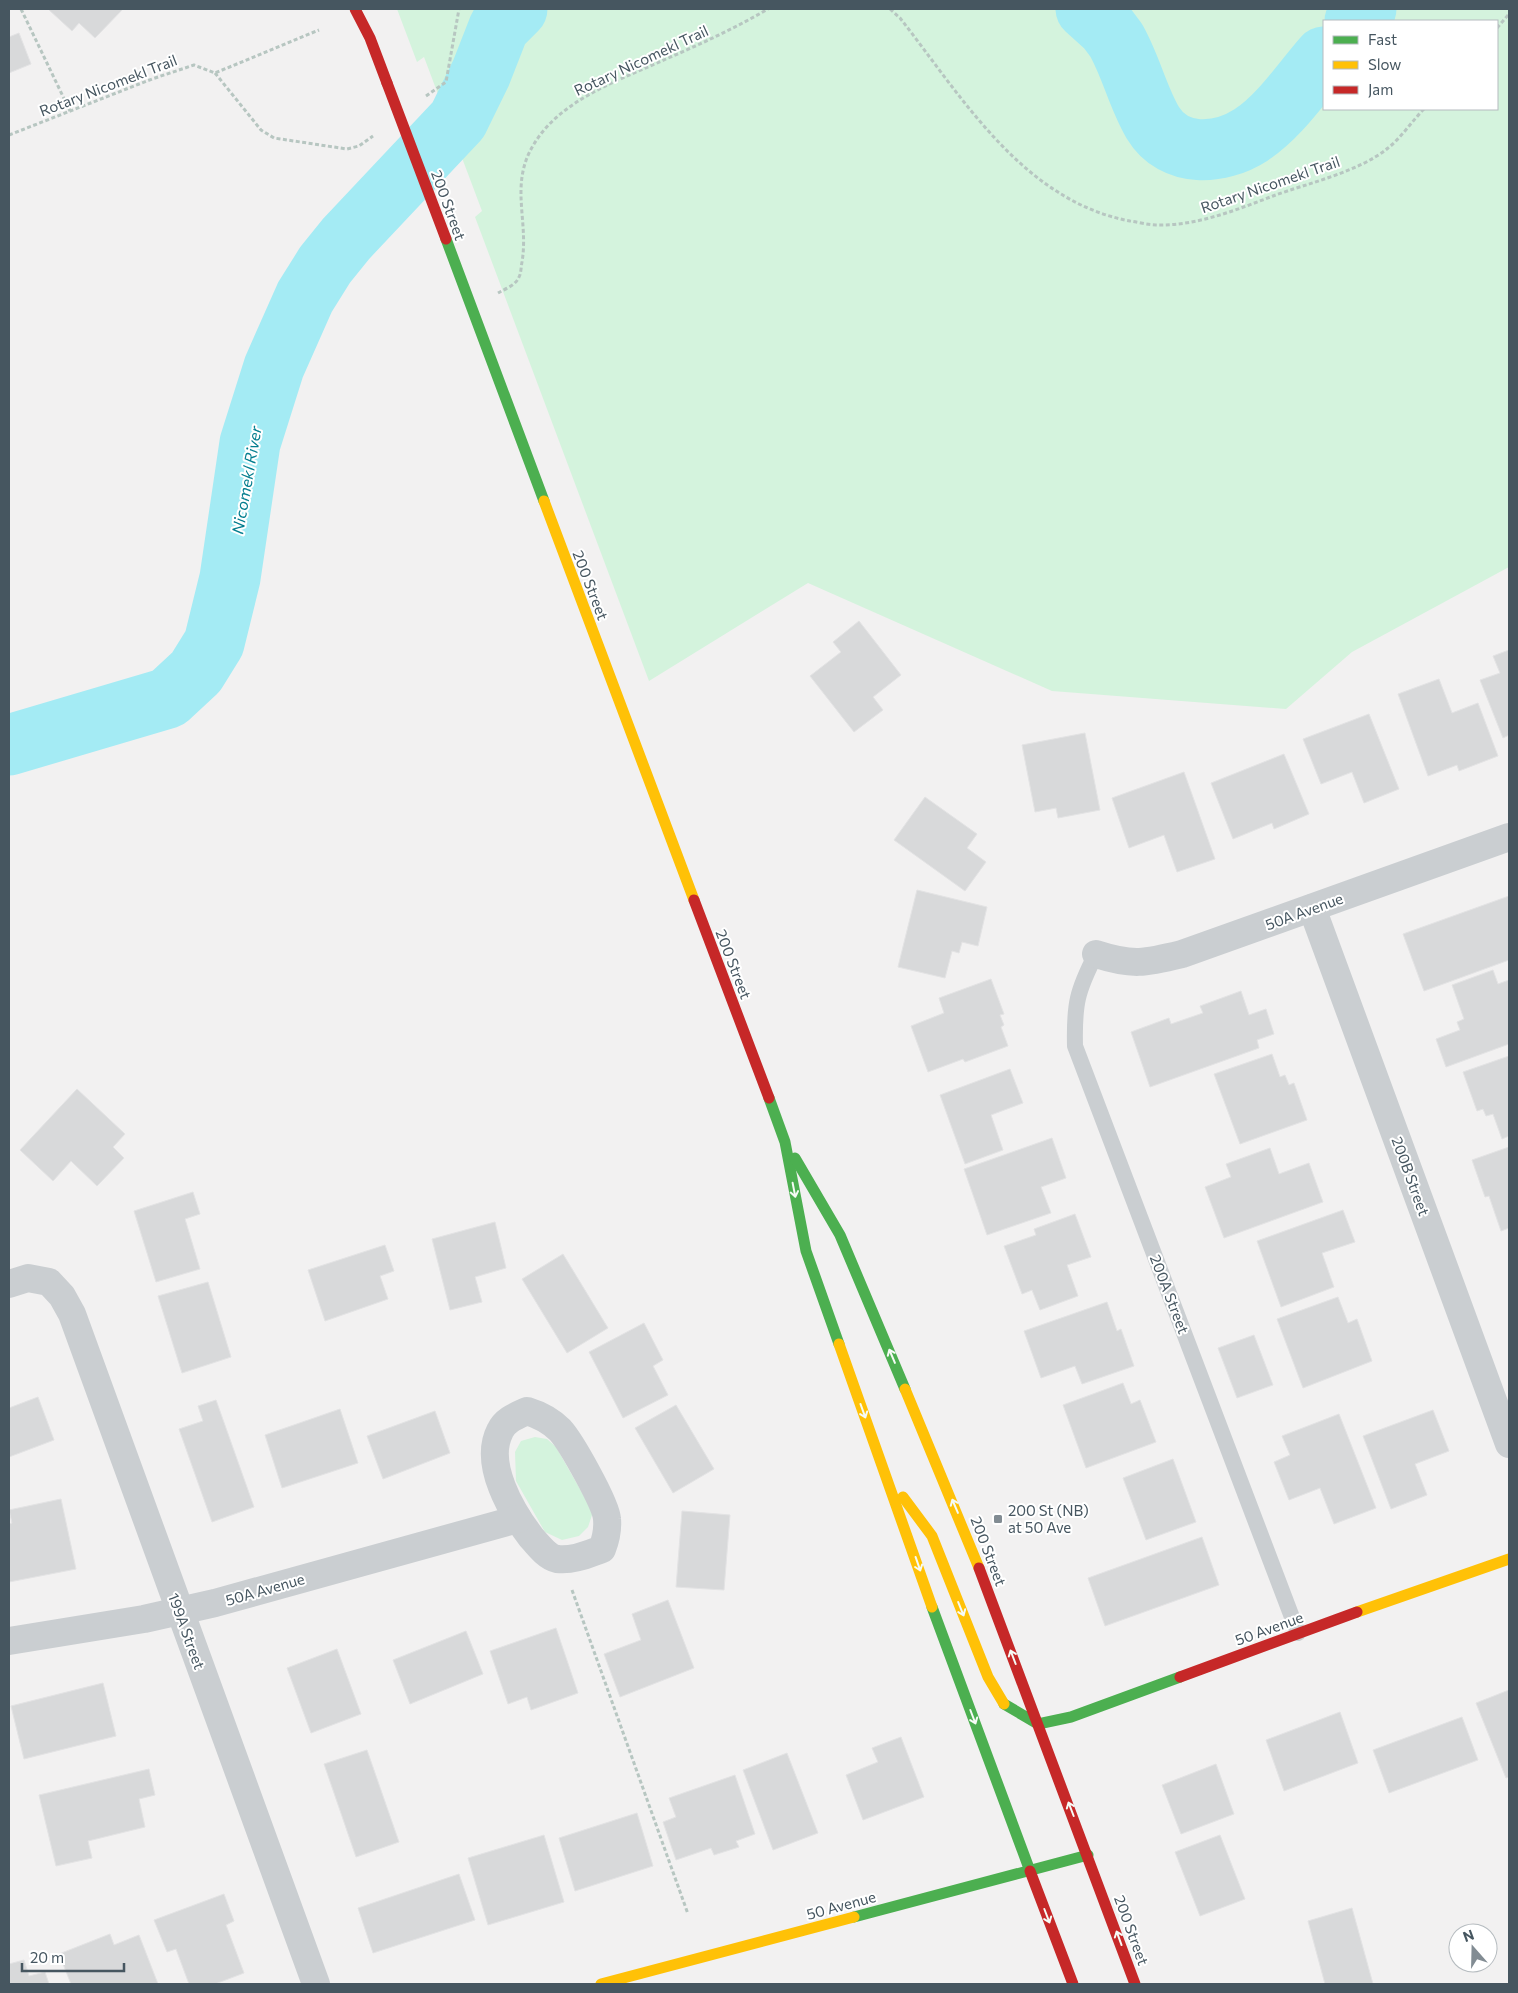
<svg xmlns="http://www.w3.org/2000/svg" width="1518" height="1993" font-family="Commissioner,sans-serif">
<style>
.green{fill:#d4f3dd;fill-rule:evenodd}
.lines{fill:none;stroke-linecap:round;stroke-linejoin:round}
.river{stroke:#a4ebf4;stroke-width:61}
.building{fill:#d8d9da;stroke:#e3e3e4}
.path{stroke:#b7c6c1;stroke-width:3;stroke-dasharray:4 2.5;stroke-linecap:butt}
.lane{stroke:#caced1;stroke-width:16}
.street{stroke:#caced1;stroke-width:28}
.fast{stroke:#4caf50;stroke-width:11}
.slow{stroke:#ffc107;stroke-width:11}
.jam{stroke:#c62828;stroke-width:11}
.jam-bridge{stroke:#c62828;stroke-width:11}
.oneway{stroke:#f6fbf6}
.poi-dot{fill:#828c93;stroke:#fff;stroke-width:2}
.labels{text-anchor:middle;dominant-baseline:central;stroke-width:4;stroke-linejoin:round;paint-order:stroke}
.street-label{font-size:15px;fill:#465660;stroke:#fff}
.poi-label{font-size:15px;fill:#465660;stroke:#fff;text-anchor:start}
.water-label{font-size:16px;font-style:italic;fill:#047e8f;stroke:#fff}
</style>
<rect width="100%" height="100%" fill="#f2f1f1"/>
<g class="green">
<path d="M397,9H1509V567L1352,652L1286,709L1052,691L808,583L649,681L475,217L482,211L424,57L417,62ZM1324,21H1497V109H1324Z"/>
<path d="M535,1437L547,1439L556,1447L593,1512L588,1527L579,1536L562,1540L545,1532L516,1481L515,1452L521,1441Z"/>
</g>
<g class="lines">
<g class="river">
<path d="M1086,9L1107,28L1116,40C1131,66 1138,98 1153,123C1174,158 1220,155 1251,135C1280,116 1302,82 1324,57"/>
<path d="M1355,21L1366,9"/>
<path d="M9,745L168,698L196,672L214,643L230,578L250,443L274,367L305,297L325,265L346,239L458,120L481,73L499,27L517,9"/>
</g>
</g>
<g class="building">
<path d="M48,9H123L95,38L79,23L72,31Z"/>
<path d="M19,33L31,64L9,73V37Z"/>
<path d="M859,621L901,675L873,697L883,710L854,732L810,676L841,652L833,642Z"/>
<path d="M1509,650V735L1503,738L1480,680L1500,673L1493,656Z"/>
<path d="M1439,679L1452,713L1478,703L1498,756L1459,771L1457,765L1428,776L1398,694Z"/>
<path d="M1369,714L1399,789L1364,803L1352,772L1321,784L1303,739Z"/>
<path d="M1085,733L1100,810L1058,818L1056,808L1035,812L1022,745Z"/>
<path d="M1284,754L1309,814L1274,829L1272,823L1233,839L1211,783Z"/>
<path d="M1184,772L1215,859L1177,872L1164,835L1129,848L1112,798Z"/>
<path d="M925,797L977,834L967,848L986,862L965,891L894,840Z"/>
<path d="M917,890L987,907L978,946L962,942L959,953L952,951L945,978L898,967Z"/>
<path d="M1509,896V960L1424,991L1403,934Z"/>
<path d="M1493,970L1498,984L1509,980V1044L1446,1067L1436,1039L1460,1030L1457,1022L1464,1019L1452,985Z"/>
<path d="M991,979L1004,1014L1000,1015L1004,1025L1001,1027L1008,1046L965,1062L963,1059L928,1072L911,1026L944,1013L939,998Z"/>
<path d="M1241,991L1249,1015L1266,1009L1274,1034L1257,1040L1259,1048L1150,1087L1131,1032L1169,1018L1171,1024L1203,1013L1200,1006Z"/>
<path d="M1272,1054L1280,1077L1285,1075L1289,1085L1294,1083L1307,1120L1240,1144L1214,1074Z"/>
<path d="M1509,1056V1136L1502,1139L1493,1114L1486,1116L1483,1109L1477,1111L1463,1072Z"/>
<path d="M1010,1069L1023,1103L991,1115L1003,1150L965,1164L940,1095Z"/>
<path d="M77,1089L125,1134L113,1147L124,1158L97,1186L71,1161L53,1181L20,1150Z"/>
<path d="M1052,1138L1066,1178L1041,1187L1051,1213L987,1235L964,1169Z"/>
<path d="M1509,1147V1228L1501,1231L1489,1196L1485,1197L1472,1160Z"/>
<path d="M1270,1148L1279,1174L1309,1163L1323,1202L1224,1238L1205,1187L1231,1177L1226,1164Z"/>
<path d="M193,1192L200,1214L185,1219L200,1269L156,1282L134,1211Z"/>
<path d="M1343,1210L1355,1242L1322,1253L1334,1287L1281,1307L1257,1241Z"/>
<path d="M1075,1214L1091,1257L1067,1265L1078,1296L1040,1310L1032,1290L1022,1294L1004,1246L1036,1235L1034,1229Z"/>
<path d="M495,1222L506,1268L475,1277L482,1302L450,1310L432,1239Z"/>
<path d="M385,1245L394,1271L380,1276L388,1299L325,1321L308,1270Z"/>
<path d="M563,1254L608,1328L567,1353L522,1279Z"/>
<path d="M208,1282L231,1357L182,1373L158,1296Z"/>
<path d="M1338,1297L1348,1323L1357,1319L1372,1361L1303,1388L1277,1319Z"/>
<path d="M1107,1302L1117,1331L1121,1329L1134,1366L1082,1384L1075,1366L1041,1378L1024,1331Z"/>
<path d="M644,1323L663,1360L653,1366L668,1395L623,1418L589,1352Z"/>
<path d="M1254,1335L1273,1385L1237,1398L1218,1348Z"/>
<path d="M1123,1383L1131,1404L1140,1400L1156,1442L1086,1468L1063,1405Z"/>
<path d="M38,1397L54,1440L9,1457V1408Z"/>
<path d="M216,1400L254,1507L212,1522L179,1429L203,1421L198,1406Z"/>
<path d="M676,1405L714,1469L673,1493L635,1428Z"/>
<path d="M340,1409L358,1463L282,1488L265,1435Z"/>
<path d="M1433,1410L1449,1451L1415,1464L1427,1495L1391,1509L1363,1436Z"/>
<path d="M435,1411L450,1453L383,1479L367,1436Z"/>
<path d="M1339,1414L1376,1508L1334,1524L1320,1488L1289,1500L1274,1462L1290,1455L1282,1436Z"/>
<path d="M1173,1459L1196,1522L1146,1540L1123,1478Z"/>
<path d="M61,1499L76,1569L9,1582V1524L12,1523L9,1510Z"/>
<path d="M682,1511L730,1515L724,1590L676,1587Z"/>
<path d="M1202,1537L1219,1585L1105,1626L1088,1578Z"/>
<path d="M668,1600L694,1668L620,1697L604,1654L641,1640L632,1614Z"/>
<path d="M556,1628L578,1693L531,1710L527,1697L508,1704L490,1651Z"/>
<path d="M466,1631L483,1674L410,1704L393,1660Z"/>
<path d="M337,1649L361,1714L311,1733L287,1668Z"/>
<path d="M103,1683L116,1736L24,1759L11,1706Z"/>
<path d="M1509,1690V1777L1506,1778L1476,1703Z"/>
<path d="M1340,1712L1358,1763L1284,1791L1266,1740Z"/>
<path d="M1462,1717L1478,1760L1389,1793L1373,1750Z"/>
<path d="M901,1737L924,1797L863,1820L846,1775L878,1762L872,1748Z"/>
<path d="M367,1750L399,1842L356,1857L324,1764Z"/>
<path d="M787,1753L818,1833L773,1850L743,1770Z"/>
<path d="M1216,1764L1234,1814L1181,1834L1162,1785Z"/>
<path d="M149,1769L155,1795L139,1799L145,1827L88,1841L92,1858L56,1866L39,1795Z"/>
<path d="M735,1775L755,1834L736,1841L739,1847L714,1855L711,1848L676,1860L663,1822L676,1817L669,1798Z"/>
<path d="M637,1813L653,1866L575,1891L559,1838Z"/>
<path d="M544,1835L564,1902L488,1925L468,1858Z"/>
<path d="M1220,1835L1245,1899L1200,1916L1175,1852Z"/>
<path d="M459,1874L475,1920L373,1953L358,1908Z"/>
<path d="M224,1894L234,1921L226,1925L244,1973L215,1984H189L176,1949L167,1952L154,1920Z"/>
<path d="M1352,1908L1373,1984H1325L1308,1921Z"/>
<path d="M110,1934L114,1945L139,1935L158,1984H71L59,1954Z"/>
<path d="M24,1960L29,1976L45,1972L49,1984H9V1964Z"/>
</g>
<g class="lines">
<g class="path">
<path d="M21,9L70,111"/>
<path d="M890,9L900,18C962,97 1023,201 1130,221C1138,222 1148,225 1156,225C1197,226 1236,210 1273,196C1308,183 1359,172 1388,148C1401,138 1412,121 1424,109"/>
<path d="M1497,28L1509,14"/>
<path d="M215,73L261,130L274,138L347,149L359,146L373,136"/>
<path d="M426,96L446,82L459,9"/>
<path d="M9,135L152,79L194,65L215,73L319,30"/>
<path d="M498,293C505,289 516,285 519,277C521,274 521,267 522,262C529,220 509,184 534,144C561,99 620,80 666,59C701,44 735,28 768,9"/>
<path d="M572,1590L688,1914"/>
</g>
<path class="lane" d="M1096,954C1077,991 1074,1004 1075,1046L1298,1633"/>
<g class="street">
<path d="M1312,908L1509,1444"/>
<path d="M1096,954C1133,966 1145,963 1182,954L1509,837"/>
<path d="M9,1284L28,1278L49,1282L62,1296L72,1314L316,1984"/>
<path d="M527,1411C540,1415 550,1420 560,1430C571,1442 606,1504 607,1519C608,1530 606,1539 602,1549C588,1554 573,1561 557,1559C547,1557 538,1545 531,1537C512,1512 483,1464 500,1431C505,1420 516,1416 527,1411Z"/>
<path d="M9,1641L144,1619L215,1603L518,1519"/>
</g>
<g class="fast">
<path d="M446,239L544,501"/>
<path d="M769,1098L785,1142L806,1251L839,1344"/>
<path d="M795,1158L840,1235L905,1389"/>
<path d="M932,1607L1030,1871"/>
<path d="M1004,1704L1038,1724L1071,1717L1180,1677"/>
<path d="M854,1917L1088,1855"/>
</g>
<g class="slow">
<path d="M544,501L694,900"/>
<path d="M839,1344L932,1607"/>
<path d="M905,1389L979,1568"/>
<path d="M903,1497L932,1536L988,1677L1004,1704"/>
<path d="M1357,1612L1509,1559"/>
<path d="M601,1984L854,1917"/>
</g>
<g class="jam">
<path d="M355,9L370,38L387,83"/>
<path d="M694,900L769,1098"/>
<path d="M979,1568L1135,1984"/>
<path d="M1180,1677L1357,1612"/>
<path d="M1030,1871L1073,1984"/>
</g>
<path class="jam-bridge" d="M387,83L446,239"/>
</g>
<defs><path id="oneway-shaft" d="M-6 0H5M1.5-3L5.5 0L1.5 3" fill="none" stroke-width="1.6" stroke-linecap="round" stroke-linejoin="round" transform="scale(1.25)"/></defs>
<g class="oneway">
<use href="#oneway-shaft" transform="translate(794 1190) rotate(79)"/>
<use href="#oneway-shaft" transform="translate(892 1356) rotate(-113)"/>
<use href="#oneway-shaft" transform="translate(863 1411) rotate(70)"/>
<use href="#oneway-shaft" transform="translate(955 1506) rotate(-113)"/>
<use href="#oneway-shaft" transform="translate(918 1564) rotate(71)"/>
<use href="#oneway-shaft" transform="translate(961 1609) rotate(68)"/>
<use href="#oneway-shaft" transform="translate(1013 1657) rotate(-111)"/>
<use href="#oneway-shaft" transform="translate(973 1717) rotate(69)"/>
<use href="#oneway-shaft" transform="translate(1071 1809) rotate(-111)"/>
<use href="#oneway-shaft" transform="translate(1047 1916) rotate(69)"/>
<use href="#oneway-shaft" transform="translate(1119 1938) rotate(-110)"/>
</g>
<rect class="poi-dot" x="993" y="1514" width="10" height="10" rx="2.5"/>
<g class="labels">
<g class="street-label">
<text transform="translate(641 60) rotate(-25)">Rotary Nicomekl Trail</text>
<text transform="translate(108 85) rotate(-21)">Rotary Nicomekl Trail</text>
<text transform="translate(1270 184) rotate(-19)">Rotary Nicomekl Trail</text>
<text transform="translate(449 205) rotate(70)">200 Street</text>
<text transform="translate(591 585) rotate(69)">200 Street</text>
<text transform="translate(1304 911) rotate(-20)">50A Avenue</text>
<text transform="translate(734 964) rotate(69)">200 Street</text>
<text transform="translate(1411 1176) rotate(70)">200B Street</text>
<text transform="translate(1170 1294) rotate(69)">200A Street</text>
<text transform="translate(989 1551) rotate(69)">200 Street</text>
<text transform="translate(265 1589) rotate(-16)">50A Avenue</text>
<text transform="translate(1269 1628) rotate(-20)">50 Avenue</text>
<text transform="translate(187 1631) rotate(70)">199A Street</text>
<text transform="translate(841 1905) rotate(-15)">50 Avenue</text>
<text transform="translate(1132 1930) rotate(70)">200 Street</text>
</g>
<g class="poi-label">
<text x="1008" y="1510">200 St (NB)<tspan x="1008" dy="17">at 50 Ave</tspan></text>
</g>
<g class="water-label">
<text transform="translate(246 480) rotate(-80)">Nicomekl River</text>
</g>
</g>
<rect width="1518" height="1993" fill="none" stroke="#465660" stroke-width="20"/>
<rect x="1323" y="20" width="175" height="90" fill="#ffffff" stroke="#b5bbbf"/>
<rect x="1333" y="36" width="25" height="8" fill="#4caf50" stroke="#b5bbbf"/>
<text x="1368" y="45" font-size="15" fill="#465660">Fast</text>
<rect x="1333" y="61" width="25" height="8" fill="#ffc107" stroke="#b5bbbf"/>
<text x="1368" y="70" font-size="15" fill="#465660">Slow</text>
<rect x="1333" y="86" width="25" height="8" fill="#c62828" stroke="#b5bbbf"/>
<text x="1368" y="95" font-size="15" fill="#465660">Jam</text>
<g transform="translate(1473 1948) rotate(340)"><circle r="24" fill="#ffffff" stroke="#b5bbbf"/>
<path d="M0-4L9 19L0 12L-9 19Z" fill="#828c93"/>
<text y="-8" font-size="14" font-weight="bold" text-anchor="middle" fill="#465660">N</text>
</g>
<path d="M22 1963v8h102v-8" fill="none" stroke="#465660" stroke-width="2.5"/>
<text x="30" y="1963" font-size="15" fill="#465660" stroke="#ffffff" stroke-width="4" paint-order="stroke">20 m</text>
</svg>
